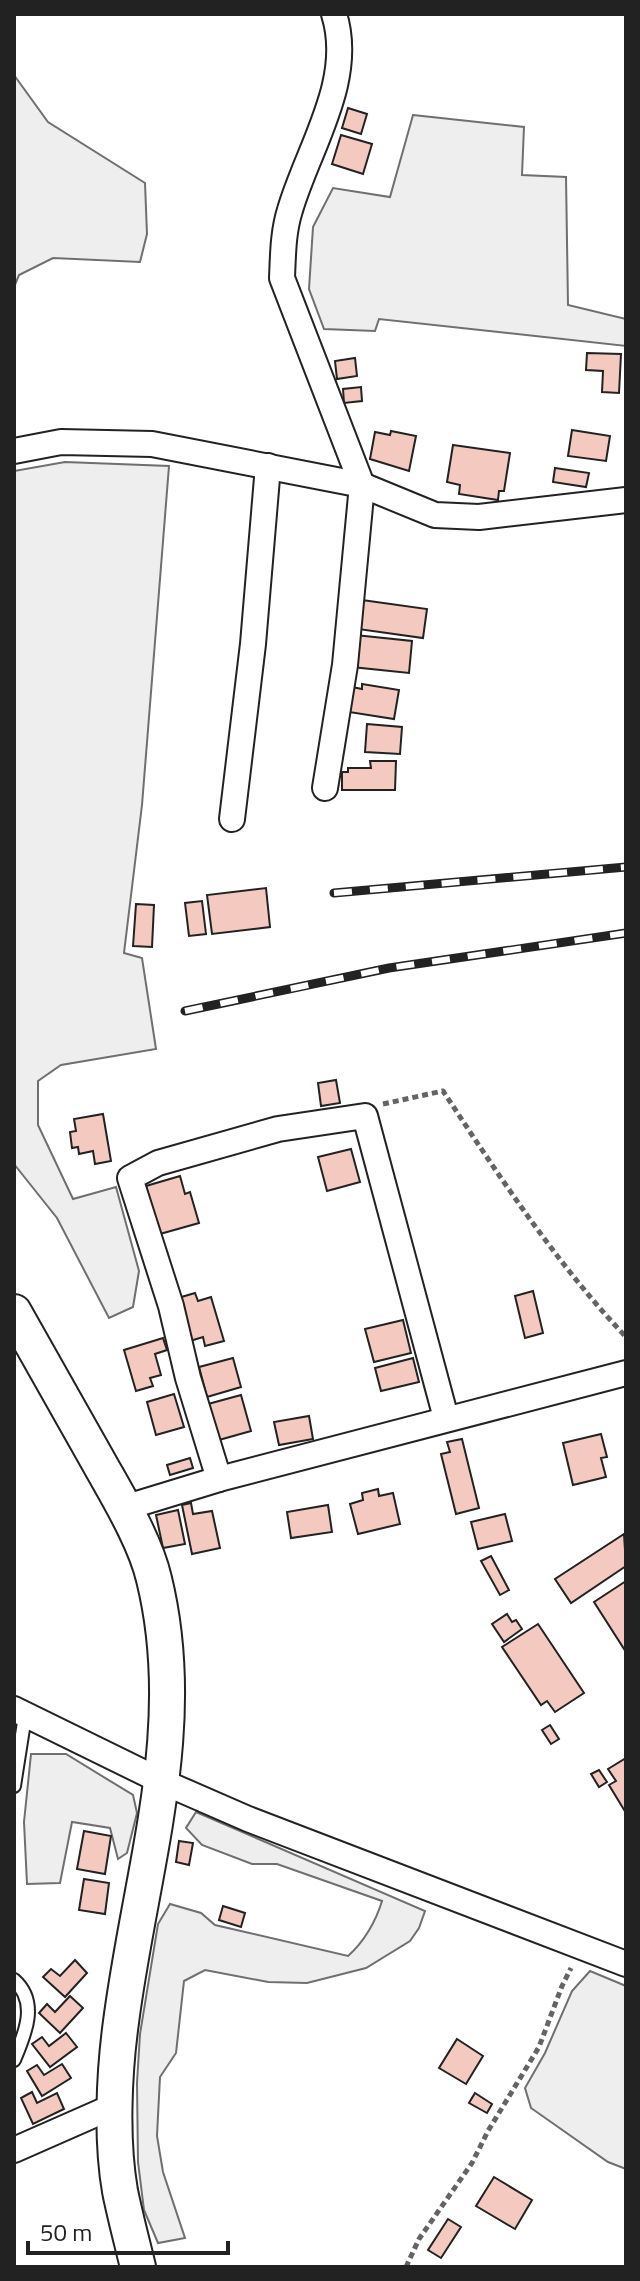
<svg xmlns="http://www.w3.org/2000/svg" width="640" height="2281" font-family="'Titillium Web',sans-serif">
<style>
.green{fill:#eee;stroke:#6f6f6f;stroke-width:2}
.building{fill:#f3c9c0;stroke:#222;stroke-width:2}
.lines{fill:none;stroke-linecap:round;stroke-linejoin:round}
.lane-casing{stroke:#222;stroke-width:16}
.street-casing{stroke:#222;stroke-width:28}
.secondary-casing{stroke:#222;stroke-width:38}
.path{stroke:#646464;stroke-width:5;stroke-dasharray:6 4;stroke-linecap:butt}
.lane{stroke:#fff;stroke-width:12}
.street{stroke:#fff;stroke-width:24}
.secondary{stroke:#fff;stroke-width:34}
.rail-casing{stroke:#222;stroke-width:9}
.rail{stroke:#fff;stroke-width:6;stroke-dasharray:18;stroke-linecap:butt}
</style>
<rect width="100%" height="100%" fill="#fff"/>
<g class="green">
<path d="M14,75L48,122L145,183L147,234L140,262L53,258L19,275L14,287Z"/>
<path d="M413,115L524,127L522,175L566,177L568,305L626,319V346L379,319L375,331L324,329L309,289L313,227L333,188L390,197Z"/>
<path d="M65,462L169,466L142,805L124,953L142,958L156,1049L61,1065L38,1081V1125L73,1199L116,1187L139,1271L133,1307L109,1318L57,1218L14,1164V471Z"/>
<path d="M31,1754H66L133,1795L137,1813L127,1853L118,1859L110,1828L72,1822L60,1883L27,1884L24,1822Z"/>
<path d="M196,1812L425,1911L419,1928L410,1941L366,1968L307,1983L268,1982L205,1970L184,1981L176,2053L160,2077L157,2136L163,2172L185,2238L158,2243L144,2210L138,2162L137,2083L140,2034L158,1924L170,1904L201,1913L215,1925L348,1956C364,1942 376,1921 382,1901L277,1864H252L202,1845L186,1828Z"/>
<path d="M590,1971L626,1986V2169L608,2162L531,2108L525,2088L545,2053L572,1991Z"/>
</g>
<g class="building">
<path d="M348,108L367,114L361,134L342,128Z"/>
<path d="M341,135L372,144L363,174L332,164Z"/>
<path d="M587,353L621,354L619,393L602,392L603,371L586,370Z"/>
<path d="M355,358L357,376L337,379L335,361Z"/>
<path d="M361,387L362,401L344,403L343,389Z"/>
<path d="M572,430L610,436L606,461L568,456Z"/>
<path d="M391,431L416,436L409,471L370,459L375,432L390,435Z"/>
<path d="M453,445L510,453L504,491H499L498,500L459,494L460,485L447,482Z"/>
<path d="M555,468L589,473L586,487L553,482Z"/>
<path d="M362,600L427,609L423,638L358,629Z"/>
<path d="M355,635L412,641L409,673L352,667Z"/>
<path d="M362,684L399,690L394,719L349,712L352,687L362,689Z"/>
<path d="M367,724L402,727L400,754L365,752Z"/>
<path d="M370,761H396L395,790H342V772H348V768H371Z"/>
<path d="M266,888L270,927L212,934L207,895Z"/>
<path d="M202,901L206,934L189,936L185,903Z"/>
<path d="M136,904L154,905L152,947L133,946Z"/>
<path d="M336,1080L340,1103L321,1106L318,1083Z"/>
<path d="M103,1114L111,1161L95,1164L93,1151L79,1154L78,1147L72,1148L70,1132L76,1131L74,1119Z"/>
<path d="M351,1149L360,1182L327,1191L318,1157Z"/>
<path d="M180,1176L185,1194L190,1192L199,1223L160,1234L146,1186Z"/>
<path d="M533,1291L543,1333L525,1338L515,1296Z"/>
<path d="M195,1293L198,1301L211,1297L224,1341L205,1346L203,1337L190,1341L178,1298Z"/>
<path d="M403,1320L411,1353L374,1362L365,1329Z"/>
<path d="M163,1338L167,1350L155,1354L161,1375L150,1378L153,1386L136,1391L124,1350Z"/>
<path d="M233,1358L241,1387L207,1397L199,1367Z"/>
<path d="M413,1358L419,1382L381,1391L375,1368Z"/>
<path d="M174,1394L184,1427L156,1435L147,1402Z"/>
<path d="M241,1395L251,1431L219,1440L208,1404Z"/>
<path d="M309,1416L313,1439L279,1445L274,1422Z"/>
<path d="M601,1434L607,1457L601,1458L606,1477L573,1485L563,1443Z"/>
<path d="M462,1439L479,1508L456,1514L441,1454L450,1452L447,1442Z"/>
<path d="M190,1458L193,1468L170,1475L167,1465Z"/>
<path d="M378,1489L379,1496L393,1493L400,1524L358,1534L350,1504L363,1500L362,1493Z"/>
<path d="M191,1503L193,1514L212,1511L220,1548L192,1554L182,1505Z"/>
<path d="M328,1505L332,1532L291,1538L287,1512Z"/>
<path d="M178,1510L185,1544L163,1548L156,1515Z"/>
<path d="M505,1514L512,1541L478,1549L471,1522Z"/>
<path d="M624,1534L626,1566L571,1603L555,1579Z"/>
<path d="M491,1556L509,1590L500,1595L481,1561Z"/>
<path d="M626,1581V1652L594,1602Z"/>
<path d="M507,1614L512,1622L516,1620L522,1629L504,1642L492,1624Z"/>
<path d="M538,1624L584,1693L555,1712L547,1701L541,1705L502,1647Z"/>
<path d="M550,1725L559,1739L551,1744L542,1730Z"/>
<path d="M626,1758V1813L609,1785L616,1781L608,1769Z"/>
<path d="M599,1770L607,1782L599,1787L591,1774Z"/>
<path d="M84,1831L111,1836L105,1874L77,1869Z"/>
<path d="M179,1841L193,1843L189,1865L176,1862Z"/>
<path d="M84,1879L109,1883L105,1914L79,1910Z"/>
<path d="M223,1906L245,1913L241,1927L219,1920Z"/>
<path d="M75,1960L87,1973L65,1997L43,1977L51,1969L60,1976Z"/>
<path d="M70,1996L83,2008L60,2033L39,2013L47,2004L55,2012Z"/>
<path d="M66,2033L77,2047L50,2067L32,2044L42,2037L49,2046Z"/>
<path d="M457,2039L483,2056L466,2084L439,2068Z"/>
<path d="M62,2064L71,2078L42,2096L27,2071L37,2065L44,2075Z"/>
<path d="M32,2092L37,2103L57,2093L64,2109L33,2124L21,2098Z"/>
<path d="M475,2093L492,2104L487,2113L469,2103Z"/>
<path d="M494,2177L532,2200L515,2229L476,2206Z"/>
<path d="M448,2219L461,2227L441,2258L428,2250Z"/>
</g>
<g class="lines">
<g class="lane-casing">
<g id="lane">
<path d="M14,1786L25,1716"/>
<path d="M14,1980C39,2002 25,2034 14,2060"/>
</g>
</g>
<g class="street-casing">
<g id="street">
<path d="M14,451L61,442L152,444L362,485L435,515L479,517L626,500"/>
<path d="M325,788L345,665L362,485L282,278C283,255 283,232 290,210C308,148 355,81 334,14"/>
<path d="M232,819L253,644L268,466"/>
<path d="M219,1479L188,1378L171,1306L130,1178L158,1163L278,1129L365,1116L446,1418"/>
<path d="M124,1508L219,1479L626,1373"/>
<path d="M14,1709L163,1782L248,1819L626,1964"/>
<path d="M14,2150L114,2106"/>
</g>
</g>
<g class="secondary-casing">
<path id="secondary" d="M14,1312C42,1361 69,1410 97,1459C117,1495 145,1540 154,1579C191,1729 140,1873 121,2022C114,2073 111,2140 120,2191C125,2216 132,2242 138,2267"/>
</g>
<g class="path">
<path d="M383,1104L443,1091C499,1176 556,1263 626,1337"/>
<path d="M406,2267L419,2239L472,2163L488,2131L539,2047L562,1986L571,1968"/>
</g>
<use href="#lane" class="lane"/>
<use href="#street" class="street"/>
<use href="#secondary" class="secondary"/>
<g class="rail-casing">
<g id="rail">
<path d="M334,893L626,867"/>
<path d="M185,1011L389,968L626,933"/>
</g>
</g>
<use href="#rail" class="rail"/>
</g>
<rect width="640" height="2281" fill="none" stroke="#222222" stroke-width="32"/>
<path d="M28 2241v12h200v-12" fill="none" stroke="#222222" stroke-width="4"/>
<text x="40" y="2241" font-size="24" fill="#222222" stroke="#ffffff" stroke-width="6" paint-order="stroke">50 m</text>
</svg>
